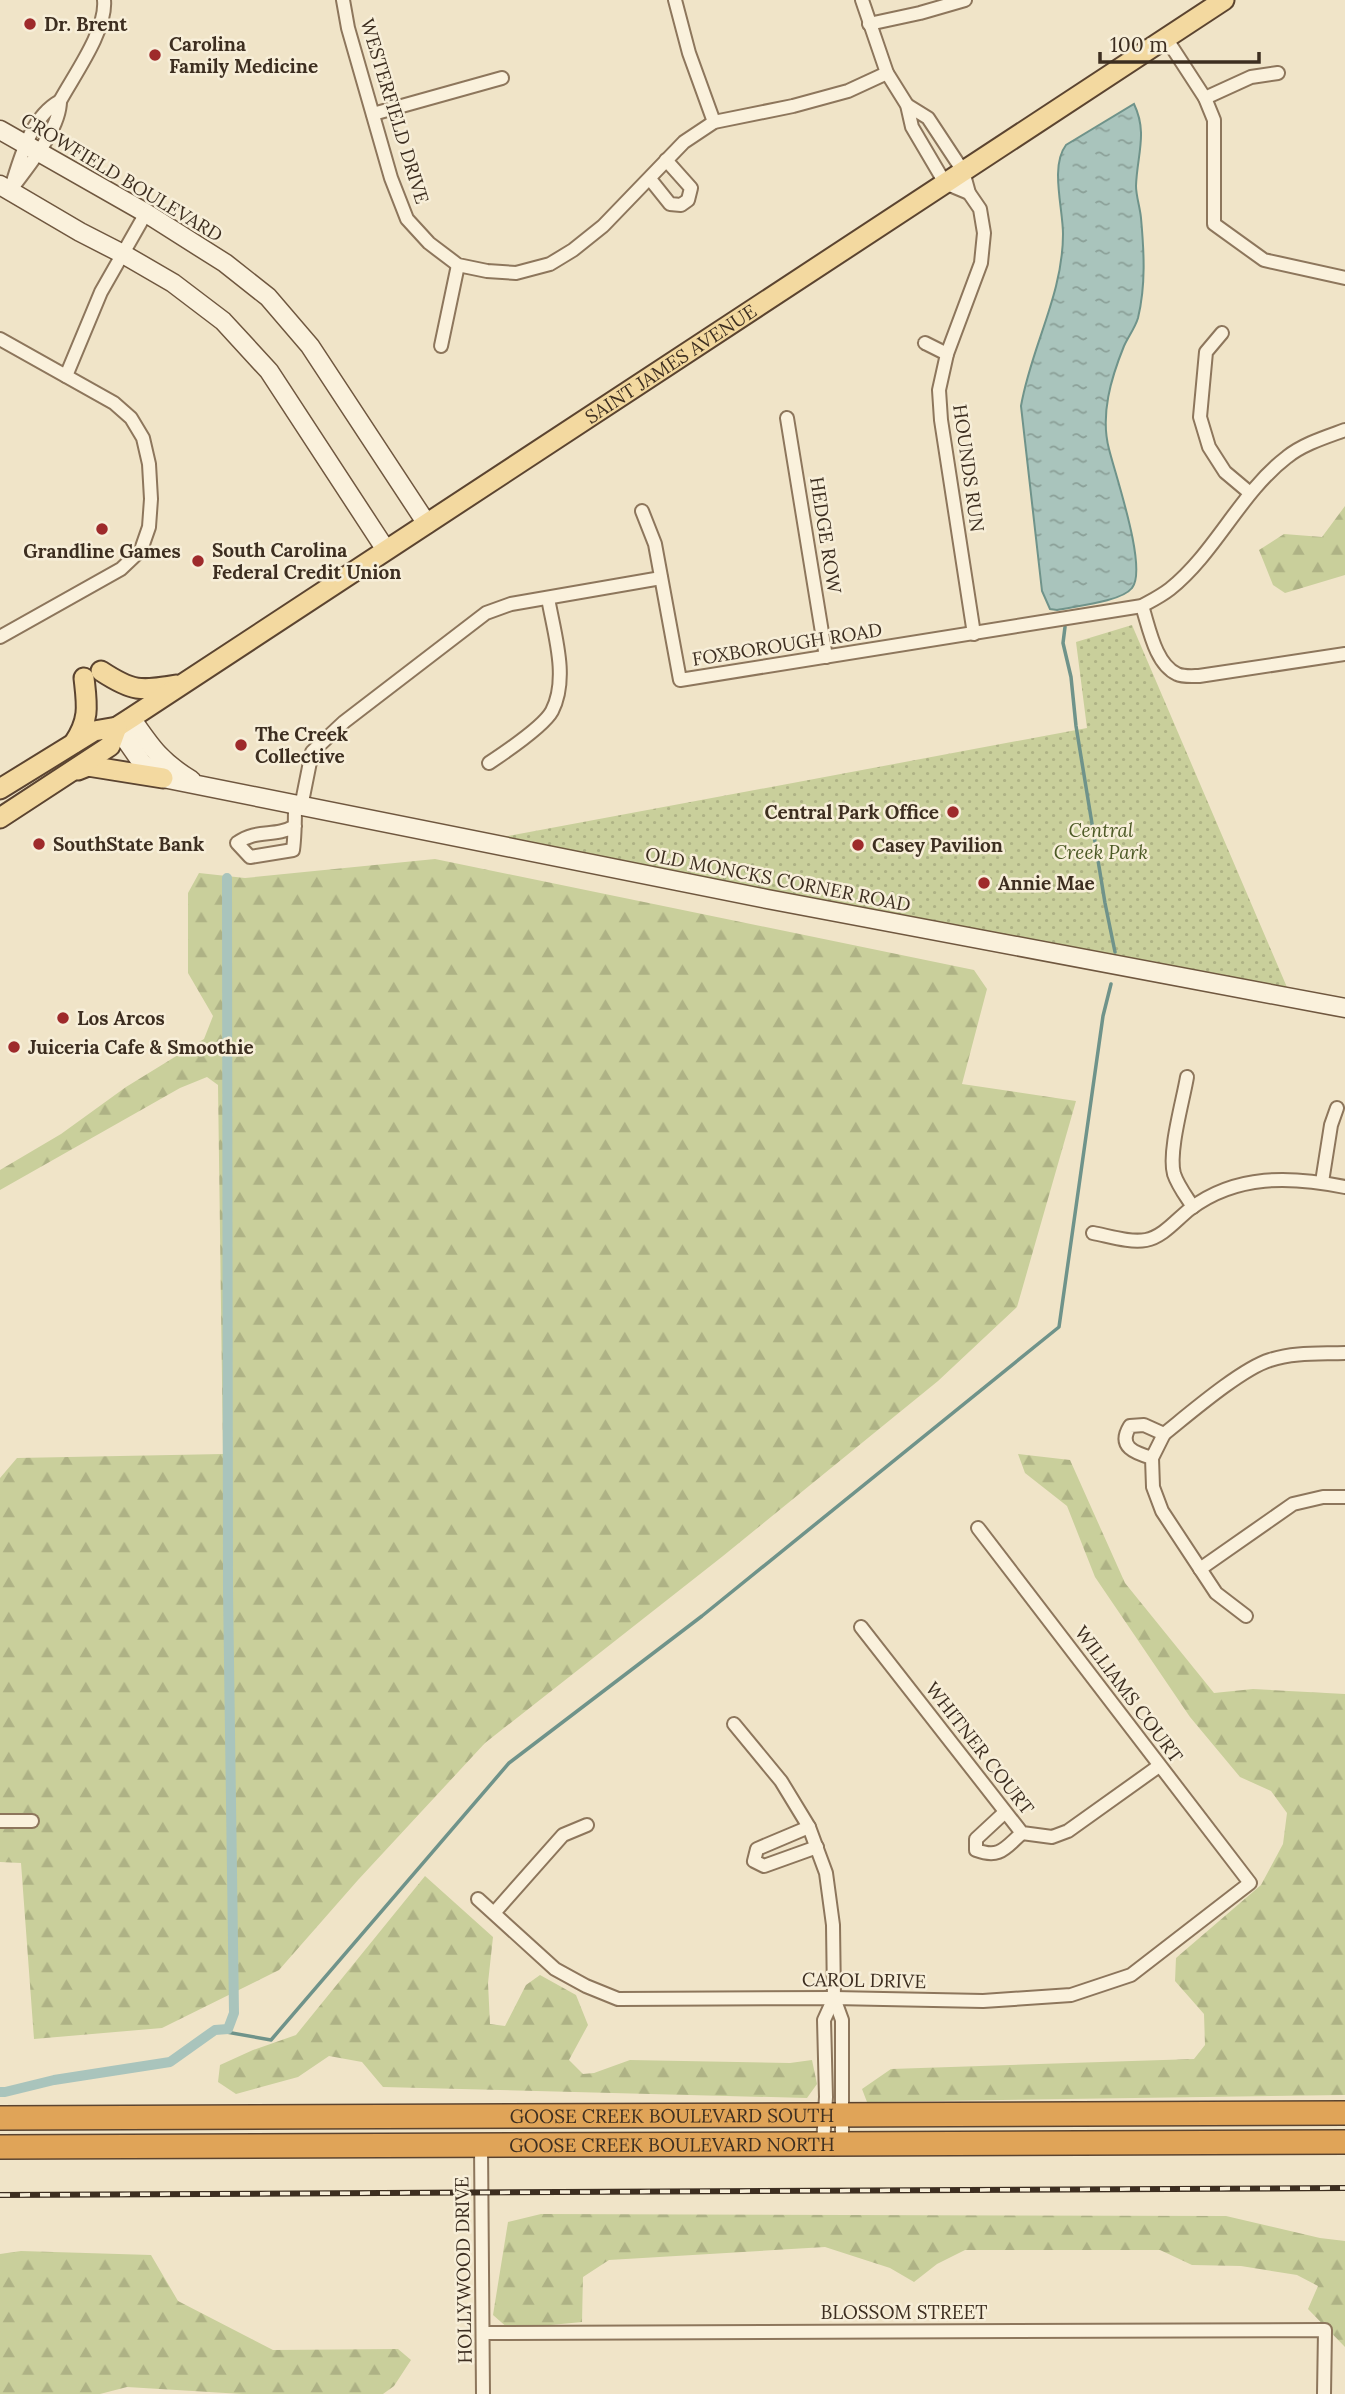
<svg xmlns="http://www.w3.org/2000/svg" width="1345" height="2394" font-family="Lora,serif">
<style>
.forest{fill:url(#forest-firs)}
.park{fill:url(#park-dots)}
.water{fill:url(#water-ripples);stroke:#6f938a;stroke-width:2}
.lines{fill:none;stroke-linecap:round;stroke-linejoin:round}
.stream{stroke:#6f938a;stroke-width:3.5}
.canal{stroke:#a9c4bc;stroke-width:10}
.street-casing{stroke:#8d765c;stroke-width:16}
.secondary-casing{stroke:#6f573f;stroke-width:21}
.primary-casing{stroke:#5b4430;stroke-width:23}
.highway-casing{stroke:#5b4430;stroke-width:26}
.street{stroke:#faf1dc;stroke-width:12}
.secondary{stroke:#faf1dc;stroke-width:18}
.primary{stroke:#f3d9a0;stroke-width:19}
.highway{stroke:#e0a458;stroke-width:23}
.rail-casing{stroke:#3d2e20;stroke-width:6}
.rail{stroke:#f7eed8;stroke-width:3.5;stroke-dasharray:10;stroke-linecap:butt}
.poi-dot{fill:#9e2a2b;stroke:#f7eed8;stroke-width:2.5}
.labels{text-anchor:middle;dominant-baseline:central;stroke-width:5;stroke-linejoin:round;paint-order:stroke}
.poi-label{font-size:19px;font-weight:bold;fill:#3d2e20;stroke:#f7eed8;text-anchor:start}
.street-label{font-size:19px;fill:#3d2e20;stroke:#f7eed8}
.park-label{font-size:19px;font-style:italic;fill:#4d5a26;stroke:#f7eed8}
</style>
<defs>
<pattern id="forest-firs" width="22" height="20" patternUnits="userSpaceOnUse" patternTransform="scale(1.75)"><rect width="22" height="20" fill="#c9cf9b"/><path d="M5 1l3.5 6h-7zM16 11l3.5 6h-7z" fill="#aeb285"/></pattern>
<pattern id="park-dots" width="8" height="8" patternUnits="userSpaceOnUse" patternTransform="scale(1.75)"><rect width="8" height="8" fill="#c9cf9b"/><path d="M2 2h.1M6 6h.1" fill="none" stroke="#aeb285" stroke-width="1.8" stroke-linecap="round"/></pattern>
<pattern id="water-ripples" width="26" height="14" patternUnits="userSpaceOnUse" patternTransform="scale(1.75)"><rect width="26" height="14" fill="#a9c4bc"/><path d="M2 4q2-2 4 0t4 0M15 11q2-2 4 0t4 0" fill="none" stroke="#8ba098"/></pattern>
</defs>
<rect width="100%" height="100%" fill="#f0e4c8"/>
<g class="forest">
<path d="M1345,506V575L1285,593L1273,585L1259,550L1284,534L1322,537Z"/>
<path d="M435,859L974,970L987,989L962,1084L1076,1101L1017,1307L938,1381L723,1556L485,1743L358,1880L279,1970L162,2028L34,2039L21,1863L0,1862V1478L17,1458L223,1454L218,1085L207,1077L180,1088L0,1190V1170L61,1134L126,1087L204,1039L213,1016L188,973V893L199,873L245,878Z"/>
<path d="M1018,1454L1070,1460L1125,1583L1214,1693L1253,1689L1345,1694V2095L867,2102L862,2089L891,2069L1194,2059L1205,2045L1204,2014L1175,1981L1176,1958L1261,1885L1283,1844L1287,1813L1271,1791L1240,1777L1190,1717L1095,1577L1067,1506L1025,1473Z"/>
<path d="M425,1876L493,1937L488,1983L490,2024L505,2026L526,1985L540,1975L576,1995L588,2025L569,2060L583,2074L594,2073L630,2060L790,2063L812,2060L817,2084L807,2098L383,2087L362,2062L329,2056L298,2077L236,2094L218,2082L220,2065L253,2050L296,2035Z"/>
<path d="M541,2214L1226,2216L1320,2238L1345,2241V2347L1308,2309L1318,2286L1297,2275L1241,2266L1192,2265L1160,2250H965L937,2264L914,2282L890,2268L825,2247L609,2260L583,2277L582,2322L509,2329L493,2315L508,2222Z"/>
<path d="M21,2251L151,2255L178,2301L273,2350L398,2349L411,2360L394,2386L383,2394H242L127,2387L100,2394H0V2254Z"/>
</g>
<path class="park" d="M1132,625L1289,992L492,839L1087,728L1076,642Z"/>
<path class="water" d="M1134,104C1148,133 1137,155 1136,186C1136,196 1140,207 1141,218C1144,251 1146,285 1138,318C1135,328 1128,337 1124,346C1111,378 1100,415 1109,449C1115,474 1148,569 1132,588C1121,602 1075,606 1057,610L1050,609L1042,591L1021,406C1031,347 1063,295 1063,234C1063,208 1050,166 1066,145Z"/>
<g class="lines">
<g class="stream">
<path d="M1065,627L1063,643L1071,677L1076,726L1105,903L1115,952"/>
<path d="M215,2030L271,2040L509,1763L702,1616L1059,1327L1103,1016L1111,984"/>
</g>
<path class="canal" d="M0,2092H5L54,2080L170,2062L215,2030L228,2029L234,2013L228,1591L227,878"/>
<g class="street-casing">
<g id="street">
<path d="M343,0L348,28L391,178L407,219L429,243L458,265L487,271L516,273L550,264L573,250L603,226L684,142L714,122L793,106L848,91L887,73"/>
<path d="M675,0L689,53L714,122"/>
<path d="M862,0L887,73L907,105L912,127L945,183L969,193"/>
<path d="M869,24L920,13L965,0"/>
<path d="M1166,38L1205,98L1214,120V224L1264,260L1345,278"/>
<path d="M1205,98L1251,77L1278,73"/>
<path d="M60,101C60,130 27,167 10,191C20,160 30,117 60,101Z"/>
<path d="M60,101C74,75 107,30 104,0"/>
<path d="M907,105L928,118L963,171L969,193L980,209L984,233L981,263L947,354L939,390L941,420L974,634"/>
<path d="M373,114L502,78"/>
<path d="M650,179L670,204L681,205L688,200L691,188L666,160"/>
<path d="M1222,333L1206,352L1200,417L1209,447L1225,472L1250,493"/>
<path d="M0,339L114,403L131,418L143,438L149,464L151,499L149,527L141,550L121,569L0,637"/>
<path d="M925,343L947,354"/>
<path d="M441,346L458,265"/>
<path d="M66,376L101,292L146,213"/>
<path d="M787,418L826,657"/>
<path d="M642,511L655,544L680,680L1142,606C1151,601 1161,596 1170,589C1216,552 1240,493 1287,457C1303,444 1326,437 1345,430"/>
<path d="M1142,606C1149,627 1155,664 1177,674C1183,677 1193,676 1199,676L1345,654"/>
<path d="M489,763C504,753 544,726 552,711C569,678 554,633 548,598"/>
<path d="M295,805C295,821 295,835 293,850L250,857L237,843C258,828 274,838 295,826"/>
<path d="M301,807L312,752L344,722L486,613L511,604L661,578"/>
<path d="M1187,1077C1183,1101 1168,1152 1174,1174C1178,1186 1186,1196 1193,1207"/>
<path d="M1322,1182L1331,1125L1337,1108"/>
<path d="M1093,1233C1109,1236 1130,1243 1146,1240C1163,1237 1177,1219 1190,1209C1236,1174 1291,1176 1345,1187"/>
<path d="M1164,1434C1189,1414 1241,1369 1270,1360C1294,1352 1320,1354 1345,1353"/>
<path d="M1152,1458C1135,1453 1117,1447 1130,1426L1144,1425L1164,1434L1152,1458L1153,1487L1162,1511L1216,1593L1246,1616"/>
<path d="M1200,1569L1293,1504L1323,1497H1345"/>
<path d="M861,1627L1022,1833L1052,1837L1068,1831L1159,1766"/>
<path d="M734,1724L781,1781L809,1827L826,1873L833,1925L834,1998L842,2020V2144"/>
<path d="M1004,1813L976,1839V1850C1000,1859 1005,1848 1022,1833"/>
<path d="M0,1821H32"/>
<path d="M809,1827L757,1849L754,1861L764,1866L817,1847"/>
<path d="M478,1899L555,1969L586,1986L618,1999L834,1998L983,2001L1071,1995L1131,1975L1250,1883L978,1528"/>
<path d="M494,1913L563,1835L587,1825"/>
<path d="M823,2144L826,2097L824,2020L834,1998"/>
<path d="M481,2145L483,2394"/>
<path d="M484,2333L1325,2330L1324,2394"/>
</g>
</g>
<g class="secondary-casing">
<g id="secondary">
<path d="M0,130L146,213L225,263L268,297L310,346L427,524"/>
<path d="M0,185L80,232L123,254L173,283L223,321L269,371L386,550"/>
<path d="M131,718C151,747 160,761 191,780"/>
<path d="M117,727L142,763L163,778L767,899L1345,1008"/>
</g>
</g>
<g class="primary-casing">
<g id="primary">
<path d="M101,671C133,692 140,691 176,685"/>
<path d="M74,743C90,719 87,705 84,678"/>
<path d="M78,770L88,766L163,778"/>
<path id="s1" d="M0,789L94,731L117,727L131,718L1224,0"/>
<path d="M0,818L110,746L117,727"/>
</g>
</g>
<g class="highway-casing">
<g id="highway">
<path id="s2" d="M0,2118L1345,2113"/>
<path id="s3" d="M0,2147L1345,2142"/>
</g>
</g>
<use href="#street" class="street"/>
<use href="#secondary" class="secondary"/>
<use href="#primary" class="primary"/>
<use href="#highway" class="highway"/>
<g class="rail-casing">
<path id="rail" d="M0,2195L1345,2188"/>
</g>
<use href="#rail" class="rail"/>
</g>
<g class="poi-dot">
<circle cx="30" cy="24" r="7"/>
<circle cx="155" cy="55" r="7"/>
<circle cx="102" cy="529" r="7"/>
<circle cx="198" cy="561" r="7"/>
<circle cx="241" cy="745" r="7"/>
<circle cx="953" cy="812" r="7"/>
<circle cx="39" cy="844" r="7"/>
<circle cx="858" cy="845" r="7"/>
<circle cx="984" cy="883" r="7"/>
<circle cx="63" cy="1018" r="7"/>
<circle cx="14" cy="1047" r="7"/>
</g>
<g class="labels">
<g class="poi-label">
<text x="44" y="24">Dr. Brent</text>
<text x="169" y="44">Carolina<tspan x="169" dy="22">Family Medicine</tspan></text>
<text x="212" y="550">South Carolina<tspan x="212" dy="22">Federal Credit Union</tspan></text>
<text x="102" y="551" text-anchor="middle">Grandline Games</text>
<text x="255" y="734">The Creek<tspan x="255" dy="22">Collective</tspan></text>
<text x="939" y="812" text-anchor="end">Central Park Office</text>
<text x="53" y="844">SouthState Bank</text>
<text x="872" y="845">Casey Pavilion</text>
<text x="998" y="883">Annie Mae</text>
<text x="77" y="1018">Los Arcos</text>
<text x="28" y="1047">Juiceria Cafe &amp; Smoothie</text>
</g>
<g class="street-label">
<text transform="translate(395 111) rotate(73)">WESTERFIELD DRIVE</text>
<text transform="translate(122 177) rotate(31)">CROWFIELD BOULEVARD</text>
<text stroke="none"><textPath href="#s1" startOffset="796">SAINT JAMES AVENUE</textPath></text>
<text transform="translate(969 468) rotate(82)">HOUNDS RUN</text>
<text transform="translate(826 535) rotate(81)">HEDGE ROW</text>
<text transform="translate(787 644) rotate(-9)">FOXBOROUGH ROAD</text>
<text transform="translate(778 879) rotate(11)">OLD MONCKS CORNER ROAD</text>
<text transform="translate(1129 1694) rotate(53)">WILLIAMS COURT</text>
<text transform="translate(980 1748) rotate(52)">WHITNER COURT</text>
<text transform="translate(864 1980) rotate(1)">CAROL DRIVE</text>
<text stroke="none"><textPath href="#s2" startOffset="672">GOOSE CREEK BOULEVARD SOUTH</textPath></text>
<text stroke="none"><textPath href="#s3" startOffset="672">GOOSE CREEK BOULEVARD NORTH</textPath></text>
<text transform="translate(463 2270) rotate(-91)">HOLLYWOOD DRIVE</text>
<text x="904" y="2312">BLOSSOM STREET</text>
</g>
<g class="park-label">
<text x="1101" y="830">Central<tspan x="1101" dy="22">Creek Park</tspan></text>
</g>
</g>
<path d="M1100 52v10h159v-10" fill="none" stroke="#3d2e20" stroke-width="3.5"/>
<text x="1110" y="52" font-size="21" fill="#3d2e20" stroke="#f7eed8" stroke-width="5" paint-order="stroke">100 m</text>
</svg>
